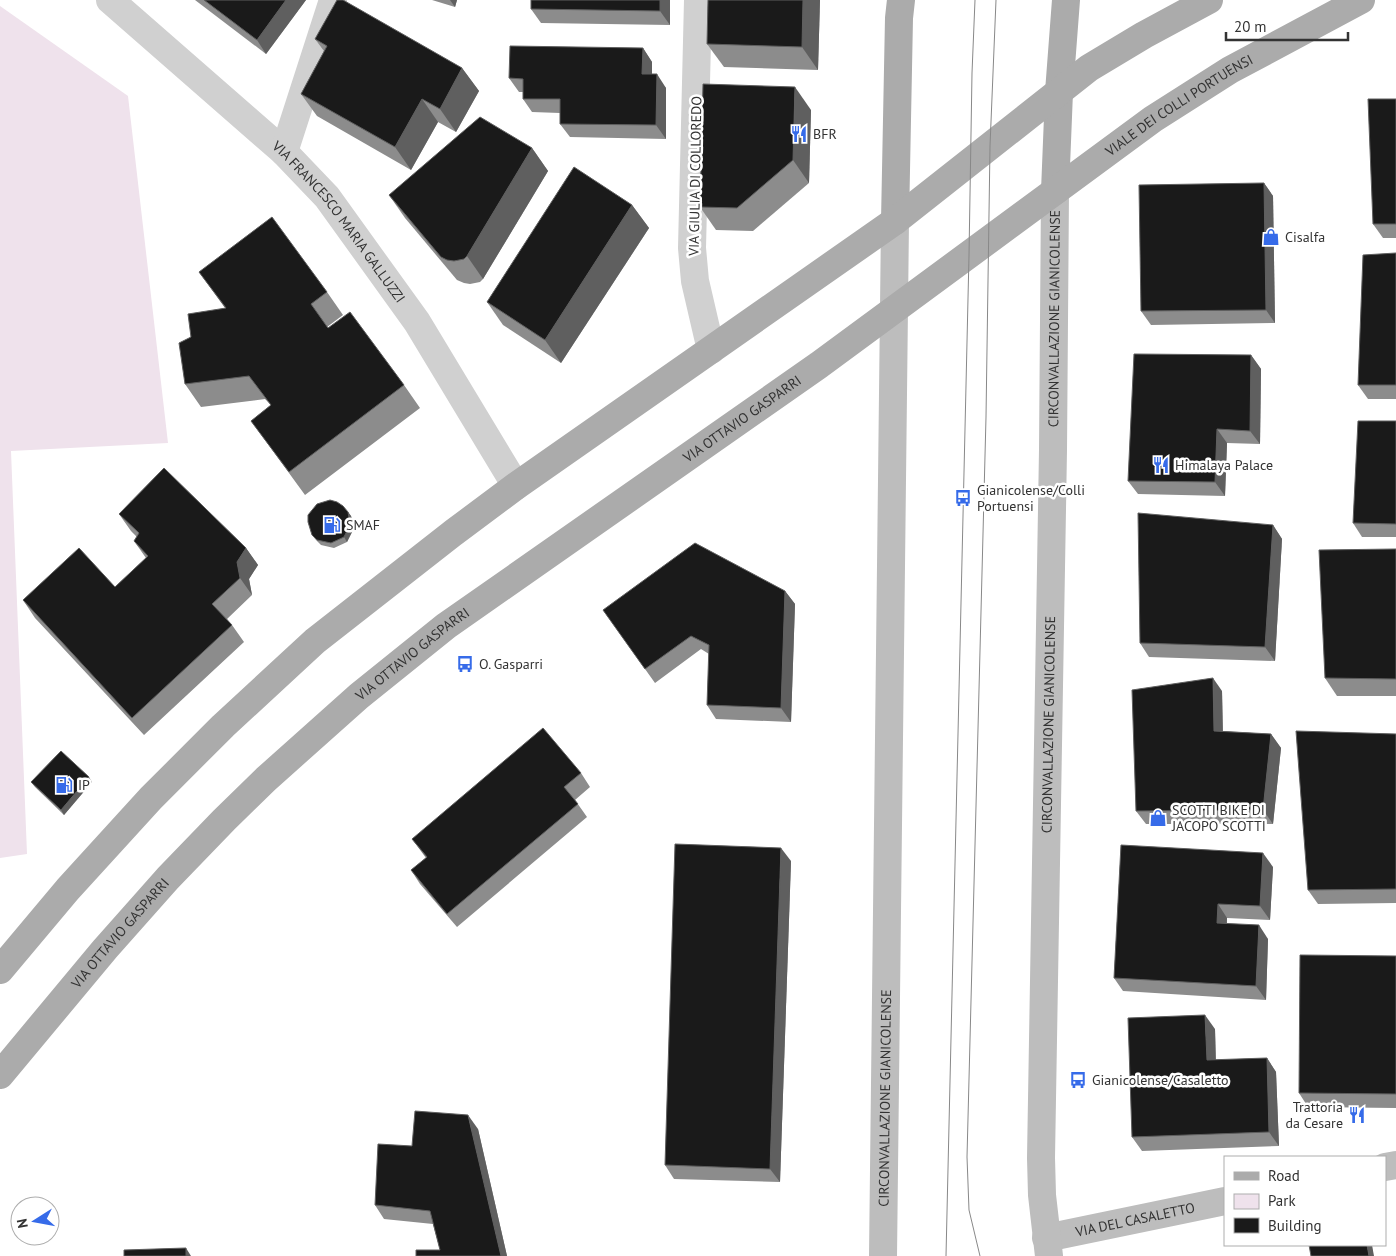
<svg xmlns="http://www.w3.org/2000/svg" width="1396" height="1256" font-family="'PT Sans',sans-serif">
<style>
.green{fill:#efe2ec}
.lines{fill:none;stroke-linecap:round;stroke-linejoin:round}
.street{stroke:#d0d0d0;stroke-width:28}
.secondary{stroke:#bdbdbd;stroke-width:28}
.primary{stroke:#ababab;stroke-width:28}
.tram{stroke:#888;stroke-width:1}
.wall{fill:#8c8c8c}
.shaded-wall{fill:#5f5f5f}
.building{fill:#1a1a1a;stroke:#5f5f5f}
.labels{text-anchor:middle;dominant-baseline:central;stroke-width:5;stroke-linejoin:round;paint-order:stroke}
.street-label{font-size:14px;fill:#333;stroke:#fff}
.poi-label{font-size:14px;fill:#333;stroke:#fff;text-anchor:start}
</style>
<rect width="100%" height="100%" fill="#fff"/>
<path class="green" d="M0,6L128,96L168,443L11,451L27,854L0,858Z"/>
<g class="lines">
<g class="street">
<path id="s1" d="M110,0L284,152L327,197L417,322L516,486"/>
<path d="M698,0L692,248L695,281L711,350"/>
<path d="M284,152L333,0"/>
</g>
<g class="secondary">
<path d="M1385,1167L1396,1165"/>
<path id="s2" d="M1046,1238L1225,1201"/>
<path id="s3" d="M883,1256L895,221"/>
<path id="s4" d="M1049,1256L1042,1195L1041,1158L1053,450L1055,191"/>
</g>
<g class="primary">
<path d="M1055,191L1059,92L1066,0"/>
<path d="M895,221L899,18L901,0"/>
<path d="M0,970L68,889L151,798L223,726L315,641L453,533L516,486L895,221L1089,68L1144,35L1209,0"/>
<path id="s5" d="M0,1075L105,949L168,878L224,820L266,779L359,696L446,626L819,365L1153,119L1230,70L1361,0"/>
</g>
<g class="tram">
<path d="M946,1256L969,255L972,73L975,0"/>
<path d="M980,1256L969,1210L967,1157L986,417L990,146L996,0"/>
</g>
</g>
<g class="wall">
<path d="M195,0H306L266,54Z"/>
<path d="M432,0H457L455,7Z"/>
<path d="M670,0V25L541,23L531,9Z"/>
<path d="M708,0H820L818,70L724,67L707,44Z"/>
<path d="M315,39L462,68L479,91L456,132L438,122L411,170L317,116L301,94L324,51Z"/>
<path d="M643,48L652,62V74L666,88V139L570,137L560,124V113L532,112L523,99V92H519L509,78Z"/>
<path d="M1396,99V238H1383L1373,224Z"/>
<path d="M811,110L809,183L753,231L716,230L700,207Z"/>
<path d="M532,148L548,171L483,279L480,282L470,284L464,283L457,280L405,218L389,195Z"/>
<path d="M1264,183L1273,196L1275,323L1151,325L1141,311Z"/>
<path d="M632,205L649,228L561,363L503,325L487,302Z"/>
<path d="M1396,253V399H1368L1358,385Z"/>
<path d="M199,272L327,292L343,315L327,327L328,328L404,385L420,408L305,495L251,421L271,405L265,399L201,407L185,384L191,337L225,308Z"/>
<path d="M1251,355L1261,369L1260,444L1227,443L1225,496L1138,494L1128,481Z"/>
<path d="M1396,421V537H1362L1353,523Z"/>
<path d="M348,512L351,516L353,523V530L347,542L334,548L321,545L316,540L312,535Z"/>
<path d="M119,514L246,548L258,565L249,579L252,595L227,619L232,625L244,642L144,735L35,618L23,600L115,587L146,558L134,541L137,537L131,531Z"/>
<path d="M1273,525L1282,539L1275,661L1149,657L1140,643Z"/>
<path d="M1396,549V696H1337L1325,678Z"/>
<path d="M785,591L795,604L791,722L716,719L707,705L709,654L701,649L655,683L603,610Z"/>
<path d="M1222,691L1223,731L1271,734L1281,748L1273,824H1146L1136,811Z"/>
<path d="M1396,734V903L1318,904L1308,890Z"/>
<path d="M581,773L590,787L575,800L587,817L457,927L420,884L411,870L426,858L412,839Z"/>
<path d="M31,782H92L64,815L35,787Z"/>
<path d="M1121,845L1273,867L1270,920L1227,918V923L1268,939L1266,1000L1123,991L1114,978Z"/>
<path d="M791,861L780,1182L674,1179L665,1165Z"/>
<path d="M1396,956V1108L1308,1107L1299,1093Z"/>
<path d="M1215,1029L1216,1060L1267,1058L1276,1072L1279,1146L1142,1151L1132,1137Z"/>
<path d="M478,1129L507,1256H416L440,1250L433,1224L384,1219L375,1205L412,1146Z"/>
</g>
<g class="shaded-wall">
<path d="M286,0H306L266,54L257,40Z"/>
<path d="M450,0H457L455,7Z"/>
<path d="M660,0H670V25L660,11Z"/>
<path d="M803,0H820L818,70L802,47Z"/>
<path d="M643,48L652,62V88L642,74Z"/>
<path d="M462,68L479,91L456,132L440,109Z"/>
<path d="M657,74L666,88V139L656,125Z"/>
<path d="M795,87L811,110L809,183L793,160Z"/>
<path d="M422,99L438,122L411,170L395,147Z"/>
<path d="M532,148L548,171L483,279L467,256Z"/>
<path d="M1264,183L1273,196L1275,323L1266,310Z"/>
<path d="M632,205L649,228L561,363L545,340Z"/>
<path d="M1251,355L1261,369L1260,444L1250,431Z"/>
<path d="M1217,429L1227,443L1225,496L1215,482Z"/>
<path d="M348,512L351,516L353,523V530L347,542L344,537Z"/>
<path d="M1273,525L1282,539L1275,661L1265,647Z"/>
<path d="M246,548L258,565L249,579L252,595L240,578L237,562Z"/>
<path d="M785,591L795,604L791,722L781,708Z"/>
<path d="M1213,678L1222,691L1223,744L1214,731Z"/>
<path d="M1271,734L1281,748L1273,824L1263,810Z"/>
<path d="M89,777L92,782L64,815L61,810Z"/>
<path d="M781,848L791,861L780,1182L770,1169Z"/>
<path d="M1263,853L1273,867L1270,920L1260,906Z"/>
<path d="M1218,904L1227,918L1226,936L1217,923Z"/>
<path d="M1259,925L1268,939L1266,1000L1256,986Z"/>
<path d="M1205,1015L1215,1029L1216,1074L1207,1060Z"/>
<path d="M1267,1058L1276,1072L1279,1146L1269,1132Z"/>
<path d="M468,1115L478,1129L507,1256H501Z"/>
<path d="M1367,1245H1372L1374,1256H1369Z"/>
<path d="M186,1248L191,1256H186Z"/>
</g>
<g class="building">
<path d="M204,0H286L257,40Z"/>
<path d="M337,0H343L462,68L440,109L422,99L395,147L301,94L327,46L315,39Z"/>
<path d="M531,0H660V11L531,9Z"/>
<path d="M708,0H803L802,47L707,44Z"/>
<path d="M510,46L643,48L642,74H657L656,125L560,124V99H523V79L509,78Z"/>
<path d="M703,84L795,87L793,160L737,208L700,207Z"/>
<path d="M1368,99H1396V224H1373Z"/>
<path d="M480,117L532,148L467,256L464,259L454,261L447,260L441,257L389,195Z"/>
<path d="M574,167L632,205L545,340L487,302Z"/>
<path d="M1264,183L1266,310L1141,311L1139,185Z"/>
<path d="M272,217L327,292L311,304L328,328L350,312L404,385L289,472L251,421L271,405L249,376L185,384L179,343L191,337L188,314L226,308L199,272Z"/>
<path d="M1396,253V385H1358L1363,255Z"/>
<path d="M1134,354L1251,355L1250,431L1217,429L1215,482L1128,481Z"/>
<path d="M1358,421H1396V524L1353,523Z"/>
<path d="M164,468L246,548L237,562L240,578L212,604L232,625L132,718L23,600L79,548L115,587L148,556L134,541L139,533L119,514Z"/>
<path d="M330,500L337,502L343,506L348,512L349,518L350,525L344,537L331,543L317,540L312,535L308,522V515L317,504Z"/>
<path d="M1138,513L1273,525L1265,647L1140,643Z"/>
<path d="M695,543L785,591L781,708L707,705L709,645L691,636L645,669L603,610Z"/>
<path d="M1396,549V679L1325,678L1319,550Z"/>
<path d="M1213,678L1214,731L1271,734L1263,810L1136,811L1132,690Z"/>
<path d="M543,728L581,773L564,787L578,804L447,914L411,870L427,857L412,839Z"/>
<path d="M1296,731L1396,734V889L1308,890Z"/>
<path d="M61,751L89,777L61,810L31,782Z"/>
<path d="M675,844L781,848L770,1169L665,1165Z"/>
<path d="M1121,845L1263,853L1260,906L1218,904L1217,923L1259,925L1256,986L1114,978Z"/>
<path d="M1300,955L1396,956V1094L1299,1093Z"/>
<path d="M1205,1015L1207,1060L1267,1058L1269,1132L1132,1137L1128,1018Z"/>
<path d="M415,1111L468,1115L501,1256H416V1250H440L430,1211L375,1205L378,1144L412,1146Z"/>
<path d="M1309,1245H1367L1369,1256H1311Z"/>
<path d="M186,1248V1256H124V1250Z"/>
</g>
<defs>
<g id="restaurant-bare" transform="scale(1.35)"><path d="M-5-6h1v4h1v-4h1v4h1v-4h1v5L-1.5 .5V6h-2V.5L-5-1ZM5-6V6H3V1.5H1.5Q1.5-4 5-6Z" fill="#366be9" stroke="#fff" stroke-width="2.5" paint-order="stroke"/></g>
<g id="shop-bare" transform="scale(1.35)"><path d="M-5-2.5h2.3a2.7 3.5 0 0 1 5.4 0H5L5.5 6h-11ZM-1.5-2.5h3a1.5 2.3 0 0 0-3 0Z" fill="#366be9" stroke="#fff" stroke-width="2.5" paint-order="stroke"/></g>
<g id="bus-bare" transform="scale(1.35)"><path d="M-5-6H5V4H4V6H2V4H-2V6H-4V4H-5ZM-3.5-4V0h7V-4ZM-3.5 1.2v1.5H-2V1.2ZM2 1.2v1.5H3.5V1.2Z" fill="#366be9" stroke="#fff" stroke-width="2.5" paint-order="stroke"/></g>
<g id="fuel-bare" transform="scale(1.35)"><path d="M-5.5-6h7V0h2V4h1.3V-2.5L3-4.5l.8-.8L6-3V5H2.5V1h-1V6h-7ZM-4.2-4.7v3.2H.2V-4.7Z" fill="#366be9" stroke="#fff" stroke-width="2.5" paint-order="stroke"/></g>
</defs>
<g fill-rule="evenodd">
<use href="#restaurant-bare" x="799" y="134"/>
<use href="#shop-bare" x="1271" y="237"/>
<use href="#restaurant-bare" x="1161" y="465"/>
<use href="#bus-bare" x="963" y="498"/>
<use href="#fuel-bare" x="332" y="525"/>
<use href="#bus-bare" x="465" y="664"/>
<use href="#fuel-bare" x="64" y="785"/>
<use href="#shop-bare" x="1158" y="818"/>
<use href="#bus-bare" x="1078" y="1080"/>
<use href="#restaurant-bare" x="1357" y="1115"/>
</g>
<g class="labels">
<g class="street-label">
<text stroke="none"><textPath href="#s5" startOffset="1534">VIALE DEI COLLI PORTUENSI</textPath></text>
<text transform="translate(695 176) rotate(-89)">VIA GIULIA DI COLLOREDO</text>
<text stroke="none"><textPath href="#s1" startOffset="320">VIA FRANCESCO MARIA GALLUZZI</textPath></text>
<text stroke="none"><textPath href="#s4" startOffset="938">CIRCONVALLAZIONE GIANICOLENSE</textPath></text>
<text stroke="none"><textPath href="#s5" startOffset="996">VIA OTTAVIO GASPARRI</textPath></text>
<text stroke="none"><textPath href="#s5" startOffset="591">VIA OTTAVIO GASPARRI</textPath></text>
<text stroke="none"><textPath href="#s4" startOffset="532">CIRCONVALLAZIONE GIANICOLENSE</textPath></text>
<text stroke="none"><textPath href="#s5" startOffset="186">VIA OTTAVIO GASPARRI</textPath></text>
<text stroke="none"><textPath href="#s3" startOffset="158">CIRCONVALLAZIONE GIANICOLENSE</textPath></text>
<text stroke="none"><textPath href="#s2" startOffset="91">VIA DEL CASALETTO</textPath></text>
</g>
<g class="poi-label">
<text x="813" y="134">BFR</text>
<text x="1285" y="237">Cisalfa</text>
<text x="1175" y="465">Himalaya Palace</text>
<text x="977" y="490">Gianicolense/Colli<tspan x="977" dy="16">Portuensi</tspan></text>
<text x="346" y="525">SMAF</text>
<text x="479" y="664">O. Gasparri</text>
<text x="78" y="785">IP</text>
<text x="1172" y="810">SCOTTI BIKE DI<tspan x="1172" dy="16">JACOPO SCOTTI</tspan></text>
<text x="1092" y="1080">Gianicolense/Casaletto</text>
<text x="1343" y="1107" text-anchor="end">Trattoria<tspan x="1343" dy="16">da Cesare</tspan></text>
</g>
</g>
<rect x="1224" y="1156" width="162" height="90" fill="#ffffff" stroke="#adadad"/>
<rect x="1234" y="1172" width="25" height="8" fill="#ababab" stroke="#adadad"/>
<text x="1268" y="1181" font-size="15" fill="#333333">Road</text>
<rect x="1234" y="1194" width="25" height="15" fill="#efe2ec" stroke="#adadad"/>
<text x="1268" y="1206" font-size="15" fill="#333333">Park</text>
<rect x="1234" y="1218" width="25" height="15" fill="#1a1a1a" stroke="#adadad"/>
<text x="1268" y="1231" font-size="15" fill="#333333">Building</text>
<g transform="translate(35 1221) rotate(259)"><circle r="24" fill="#ffffff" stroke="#adadad"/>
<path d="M0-4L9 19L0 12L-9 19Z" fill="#366be9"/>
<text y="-8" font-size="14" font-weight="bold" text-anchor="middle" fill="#333333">N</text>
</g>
<path d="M1226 32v8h122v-8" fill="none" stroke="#333333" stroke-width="2.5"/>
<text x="1234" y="32" font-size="15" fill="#333333" stroke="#ffffff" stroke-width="4" paint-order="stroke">20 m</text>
</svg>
